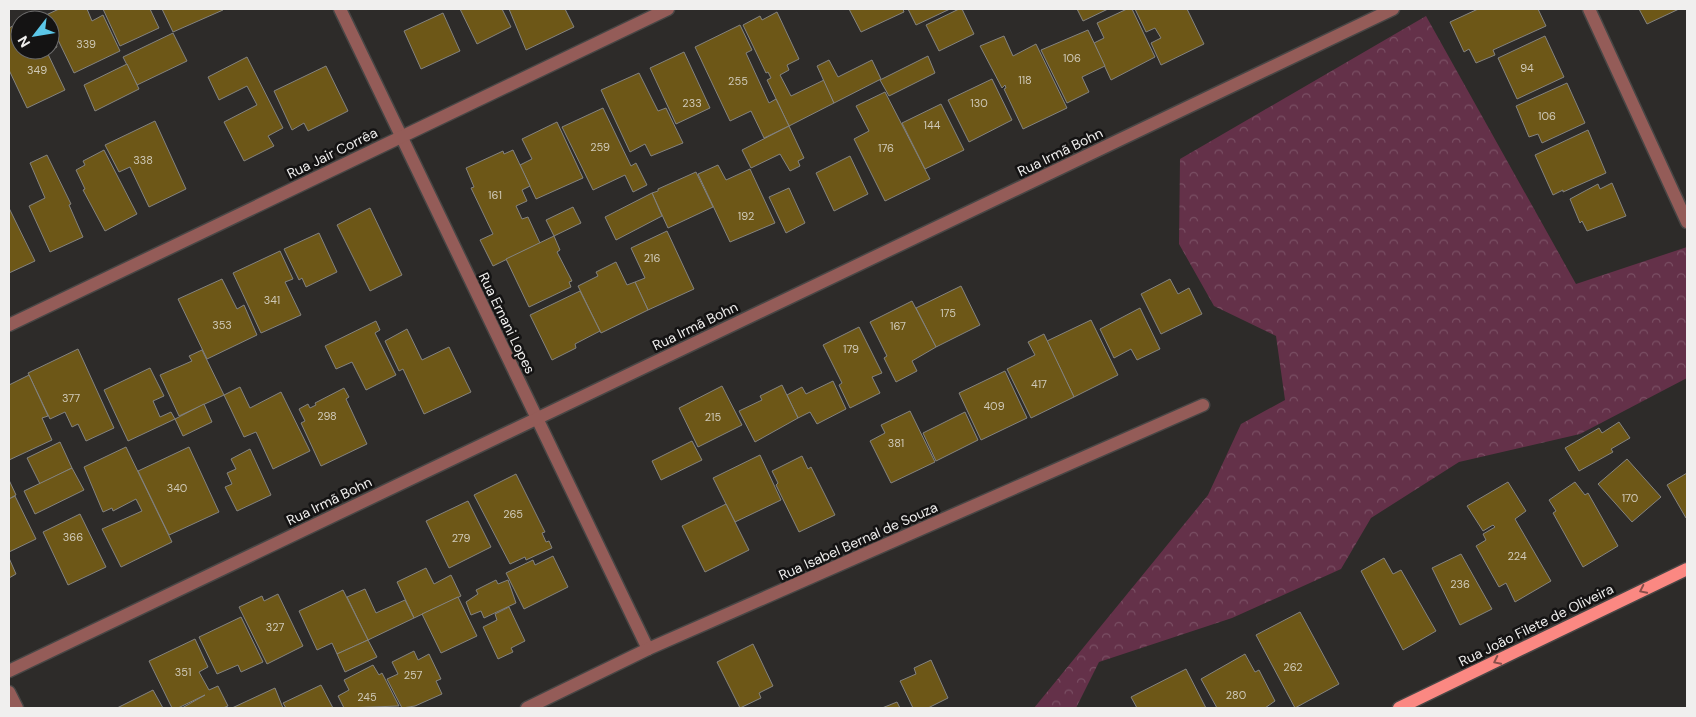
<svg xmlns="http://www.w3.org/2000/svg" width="1696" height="717" font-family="'DM Sans',sans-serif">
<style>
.forest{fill:url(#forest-crowns)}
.building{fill:#6d5717;stroke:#848380}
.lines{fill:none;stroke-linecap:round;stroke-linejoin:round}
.minor-casing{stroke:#484645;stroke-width:15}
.primary-casing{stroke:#484645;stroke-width:15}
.minor{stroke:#945c58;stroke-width:12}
.primary{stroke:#fb8882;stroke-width:12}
.oneway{stroke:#884e4a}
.labels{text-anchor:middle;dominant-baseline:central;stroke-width:5;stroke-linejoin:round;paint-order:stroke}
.number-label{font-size:11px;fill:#cfc9b8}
.street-label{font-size:14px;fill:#f0efee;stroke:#141313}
</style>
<defs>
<pattern id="forest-crowns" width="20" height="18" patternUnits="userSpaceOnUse" patternTransform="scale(1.25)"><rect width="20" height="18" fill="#643149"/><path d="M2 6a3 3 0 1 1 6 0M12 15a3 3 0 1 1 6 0" fill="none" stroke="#7a4f64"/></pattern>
</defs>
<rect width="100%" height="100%" fill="#2d2b29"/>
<path class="forest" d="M1426,16L1576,284L1687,247V378L1580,434L1459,462L1371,518L1341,569L1232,618L1099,662L1076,708H1034L1208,495L1241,424L1285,400L1276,336L1214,306L1179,244L1180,159Z"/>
<g class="building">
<path d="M59,9H87L92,21L103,15L120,51L74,73L46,15Z"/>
<path d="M103,9H150L159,28L120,46Z"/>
<path d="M162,9H222L223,10L173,32Z"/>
<path d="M460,9H502L511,27L477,44Z"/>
<path d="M509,9H565L574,27L526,50Z"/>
<path d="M849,9H903L904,12L861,32Z"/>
<path d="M908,9H950L916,25Z"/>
<path d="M959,9H962L974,34L939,51L926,25Z"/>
<path d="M1077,9H1108L1083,21Z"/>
<path d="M1127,9H1132L1155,57L1111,80L1094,43L1104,38L1097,23Z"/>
<path d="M1135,9H1187L1204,44L1161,65L1151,43L1161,38L1155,28L1146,32Z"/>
<path d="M1478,9H1538L1546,26L1493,50L1495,55L1476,63L1469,49L1464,52L1450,22Z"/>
<path d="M1639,9H1679L1647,24Z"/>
<path d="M777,12L799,59L787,65L789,70L780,75L791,96L824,80L834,103L789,126L767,80L771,78L768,72L766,73L743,25L760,16L762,20Z"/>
<path d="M40,13L44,20H25Z"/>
<path d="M443,13L460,51L421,69L404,31Z"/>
<path d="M20,22V50H50V33L57,47L47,52L65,90L27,108L9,70V28Z"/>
<path d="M740,25L752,50L746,53L769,103L776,99L789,126L764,138L751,111L730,121L695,47Z"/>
<path d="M1088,30L1105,66L1082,77L1089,92L1067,103L1041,50Z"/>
<path d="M173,33L187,61L137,85L123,57Z"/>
<path d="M1004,36L1013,56L1036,44L1067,108L1023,129L1004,89L1006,88L1005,85L1002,88L980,46Z"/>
<path d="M1545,36L1564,77L1517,99L1498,58Z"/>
<path d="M684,52L710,108L676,124L650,68Z"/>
<path d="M928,56L935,73L889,96L880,80Z"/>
<path d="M247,57L283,128L268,136L274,146L244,161L224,122L257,105L247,86L219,100L208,77Z"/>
<path d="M829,60L838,77L872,60L881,79L834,103L817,66Z"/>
<path d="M127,64L139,89L95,111L84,85Z"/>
<path d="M326,66L348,111L308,131L304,123L292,130L274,91Z"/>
<path d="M639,73L658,111L666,108L683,143L651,156L645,144L630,152L601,90Z"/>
<path d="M992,79L1012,120L969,142L948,100Z"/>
<path d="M1567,83L1585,123L1542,143L1538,134L1529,137L1516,106Z"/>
<path d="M885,92L930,179L885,201L854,139L869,131L856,106Z"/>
<path d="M941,104L964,150L925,169L902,123Z"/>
<path d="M603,108L631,166L636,163L647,185L633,192L625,175L593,190L562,127Z"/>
<path d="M155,121L186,189L149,207L130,167L119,172L105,145Z"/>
<path d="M557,122L583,178L536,199L520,165L532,159L522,139Z"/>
<path d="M789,126L804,158L798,161L800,166L790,171L780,154L751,168L742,150Z"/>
<path d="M1588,130L1606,173L1563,192V190L1553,195L1535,155Z"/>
<path d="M104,150L137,214L105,231L83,190L85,189L76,170L85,165L83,161Z"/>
<path d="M513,150L530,186L522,190L527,201L516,206L522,219L528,217L540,243L493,266L480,240L493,234L471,188L474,187L466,168L503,151L504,154Z"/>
<path d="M47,155L71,204L69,205L83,237L50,252L29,206L45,198L30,163Z"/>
<path d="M850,156L868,194L834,211L816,173Z"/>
<path d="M718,165L726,180L750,169L775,223L730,242L698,174Z"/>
<path d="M696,172L713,207L668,228L652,193L658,191V189Z"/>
<path d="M1612,183L1626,216L1587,231L1582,221L1580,223L1570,199L1598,184L1600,189Z"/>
<path d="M789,188L805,223L786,233L769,197Z"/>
<path d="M652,193L662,216L616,240L605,217Z"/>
<path d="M573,207L581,223L554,236L546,220Z"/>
<path d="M9,208L35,261L9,273Z"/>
<path d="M370,208L402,275L370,291L337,225Z"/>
<path d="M667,231L694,289L648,310L635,282L645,278L631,248Z"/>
<path d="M319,233L337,272L306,287L302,278L299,280L284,249Z"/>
<path d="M554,236L560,250L557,252L572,281L569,282L571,287L529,307L506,259Z"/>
<path d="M280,251L293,279L285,282L301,315L261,333L233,273Z"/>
<path d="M616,262L627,285L635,282L648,310L601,333L578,286L598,276L596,272Z"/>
<path d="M222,279L237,309L244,305L257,335L207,359L178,299Z"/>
<path d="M1170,279L1178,294L1189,288L1202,314L1161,334L1141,294Z"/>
<path d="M961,286L980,325L936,347L916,308Z"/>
<path d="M580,291L600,331L575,344L576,348L552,360L530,315Z"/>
<path d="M912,301L936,347L912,361L917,371L896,382L884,358L887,356L870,322Z"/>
<path d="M1140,308L1160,349L1137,360L1131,349L1114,358L1100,329Z"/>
<path d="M1091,320L1118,375L1074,397L1047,341Z"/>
<path d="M376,321L380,330L375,333L396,375L366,390L352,362L336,369L325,346Z"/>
<path d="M859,327L882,373L872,377L880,393L850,408L839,385L842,383L823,345Z"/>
<path d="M407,329L422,360L449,347L471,392L424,414L403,369L399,371L385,341Z"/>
<path d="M1044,334L1074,397L1031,418L1007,369L1035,355L1028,342Z"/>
<path d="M78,349L114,428L86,441L78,424L72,427L65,412L50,419L28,373Z"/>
<path d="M202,350L224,395L179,416L160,375L192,361L189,356Z"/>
<path d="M150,368L164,396L153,401L160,417L171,412L175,419L128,441L104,390Z"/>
<path d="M1005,371L1027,418L981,440L959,393Z"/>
<path d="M29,375L48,416L42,418L52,440L9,460V385Z"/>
<path d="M833,381L846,409L817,424L810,412L798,418L787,395L802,387L806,394Z"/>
<path d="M782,385L798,418L755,442L739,411L762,400L760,396Z"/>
<path d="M722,386L742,425L698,447L679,408Z"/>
<path d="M240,387L250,408L281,392L310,451L273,469L256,432L244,437L224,395Z"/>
<path d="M344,388L349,397L346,399L367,444L321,466L301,423L305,421L299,409L308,404L310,408L316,405L315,403Z"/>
<path d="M204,404L212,422L183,436L175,419Z"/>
<path d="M910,411L935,462L891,483L870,441L885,433L881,425Z"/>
<path d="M965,412L978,440L936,461L923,433Z"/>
<path d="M1619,422L1630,438L1611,449L1613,452L1579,471L1565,448L1599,428L1602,433Z"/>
<path d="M692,441L702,460L661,480L652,461Z"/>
<path d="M60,442L72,468L40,484L27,458Z"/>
<path d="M126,447L172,542L121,567L102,529L142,511L136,499L113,511L112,508L103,512L84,467Z"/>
<path d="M189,447L219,512L169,535L138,471Z"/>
<path d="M250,449L271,495L237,511L225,487L232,484L227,473L236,469L231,459Z"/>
<path d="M760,455L781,500L735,522L713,478Z"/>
<path d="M802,456L808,469L811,467L835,515L799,532L776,485L778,483L772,471Z"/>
<path d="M1627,459L1661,497L1632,522L1598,484Z"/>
<path d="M72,468L84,490L35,514L24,491Z"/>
<path d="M1687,473V517L1686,518L1667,485Z"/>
<path d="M516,474L545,532L542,533L546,542L549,541L552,548L526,560L525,557L510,564L474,495Z"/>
<path d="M9,480L16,495L9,499Z"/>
<path d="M1508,482L1526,511L1515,519L1551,581L1515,602L1506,583L1499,587L1476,546L1486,540L1483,534L1495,527L1493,525L1483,531L1467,506Z"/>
<path d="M1575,482L1585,495L1588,493L1618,546L1583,567L1553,513L1556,511L1549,500Z"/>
<path d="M15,496L36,539L9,552V499Z"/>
<path d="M468,501L491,547L449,568L426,521Z"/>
<path d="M726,504L749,550L705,572L682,526Z"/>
<path d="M80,514L106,567L68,585L43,532Z"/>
<path d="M1461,554L1492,609L1460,625L1432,568Z"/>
<path d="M553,556L568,587L524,609L506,573L533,560L535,565Z"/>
<path d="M9,558L16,574L9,578Z"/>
<path d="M1384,558L1393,574L1401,570L1436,631L1403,650L1361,571Z"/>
<path d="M426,568L434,584L451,575L461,596L414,618L397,582Z"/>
<path d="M496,580L498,584L508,580L516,603L484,618L481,611L471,615L466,602L478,594L476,590Z"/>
<path d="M365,589L376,613L405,600L414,618L368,640L347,597Z"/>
<path d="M343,590L368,640L337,654L332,643L317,650L299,611Z"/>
<path d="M278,594L303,646L267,664L239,607L262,596L264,601Z"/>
<path d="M458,597L477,636L441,653L422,614Z"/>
<path d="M509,607L525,641L511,648L513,652L498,659L483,627L497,620L495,614Z"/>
<path d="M1300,612L1339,684L1295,708L1256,635Z"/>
<path d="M241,617L263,662L241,672L238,665L217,674L199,637Z"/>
<path d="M195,639L208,667L199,672L209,690L218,686L228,706L223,708H182L205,695L178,708H172L149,661Z"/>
<path d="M368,640L377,657L345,672L337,654Z"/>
<path d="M753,644L773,686L759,693L761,698L740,708L717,662Z"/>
<path d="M414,651L418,660L429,654L441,679L436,681L442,694L415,706L402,708L387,679L398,674L392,662Z"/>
<path d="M1245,654L1255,672L1259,670L1275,701L1265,708H1217L1201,679Z"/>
<path d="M931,660L948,698L928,708H913L900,681L916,674L914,668Z"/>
<path d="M373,665L379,675L382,673L399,706L344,708L338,696L349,690L344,680Z"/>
<path d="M1186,669L1206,708H1137L1131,697Z"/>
<path d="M321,685L333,708H286L283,703Z"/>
<path d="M275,688L283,708H232Z"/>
<path d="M153,690L163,708H117Z"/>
<path d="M897,702L900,708H882Z"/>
</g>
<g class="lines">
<g class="minor-casing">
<g id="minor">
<path d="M340,9L648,649"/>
<path d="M1589,9L1687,222"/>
<path d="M9,325L668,9"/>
<path d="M9,671L1393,9"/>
<path d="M9,692L17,708"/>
<path d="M527,708L648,649L1203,405"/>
</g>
</g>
<g class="primary-casing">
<path id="primary" d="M1399,708L1687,569"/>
</g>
<use href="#minor" class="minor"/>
<use href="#primary" class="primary"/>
</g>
<defs><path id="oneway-chevron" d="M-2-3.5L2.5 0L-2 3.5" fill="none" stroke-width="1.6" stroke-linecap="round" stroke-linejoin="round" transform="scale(1.25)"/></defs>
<g class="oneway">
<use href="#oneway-chevron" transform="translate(1643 590) rotate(154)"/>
<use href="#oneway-chevron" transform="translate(1497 661) rotate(154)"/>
</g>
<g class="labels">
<g class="number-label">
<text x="86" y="44">339</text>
<text x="1072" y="58">106</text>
<text x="1527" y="68">94</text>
<text x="37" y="70">349</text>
<text x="1025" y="80">118</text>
<text x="738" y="81">255</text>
<text x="692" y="103">233</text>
<text x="979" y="103">130</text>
<text x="1547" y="116">106</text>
<text x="932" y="125">144</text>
<text x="600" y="147">259</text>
<text x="886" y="148">176</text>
<text x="143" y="160">338</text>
<text x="495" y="195">161</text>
<text x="746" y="216">192</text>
<text x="652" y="258">216</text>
<text x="272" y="300">341</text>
<text x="948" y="313">175</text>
<text x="222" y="325">353</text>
<text x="898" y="326">167</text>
<text x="851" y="349">179</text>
<text x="1039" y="384">417</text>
<text x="71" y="398">377</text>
<text x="994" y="406">409</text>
<text x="327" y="416">298</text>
<text x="713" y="417">215</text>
<text x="896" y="443">381</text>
<text x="177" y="488">340</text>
<text x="1630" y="498">170</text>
<text x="513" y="514">265</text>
<text x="73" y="537">366</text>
<text x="461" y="538">279</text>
<text x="1517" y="556">224</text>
<text x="1460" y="584">236</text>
<text x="275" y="627">327</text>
<text x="1293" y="667">262</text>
<text x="183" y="672">351</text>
<text x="413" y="675">257</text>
<text x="1236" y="695">280</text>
<text x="367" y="697">245</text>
</g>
<g class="street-label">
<text transform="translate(1060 152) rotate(-26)">Rua Irmã Bohn</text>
<text transform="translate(332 153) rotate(-26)">Rua Jair Corrêa</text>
<text transform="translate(507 323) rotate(64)">Rua Ernani Lopes</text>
<text transform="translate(695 326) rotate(-26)">Rua Irmã Bohn</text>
<text transform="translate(329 501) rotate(-26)">Rua Irmã Bohn</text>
<text transform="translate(858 541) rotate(-24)">Rua Isabel Bernal de Souza</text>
<text transform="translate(1536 625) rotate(-26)">Rua João Filete de Oliveira</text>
</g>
</g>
<rect width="1696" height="717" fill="none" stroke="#f0efee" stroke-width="20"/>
<g transform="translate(35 35) rotate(239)"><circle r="24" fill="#141313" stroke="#6c6b6b"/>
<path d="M0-4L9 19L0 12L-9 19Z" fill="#5cc7e8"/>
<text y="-8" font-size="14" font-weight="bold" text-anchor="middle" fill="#f0efee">N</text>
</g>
</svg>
